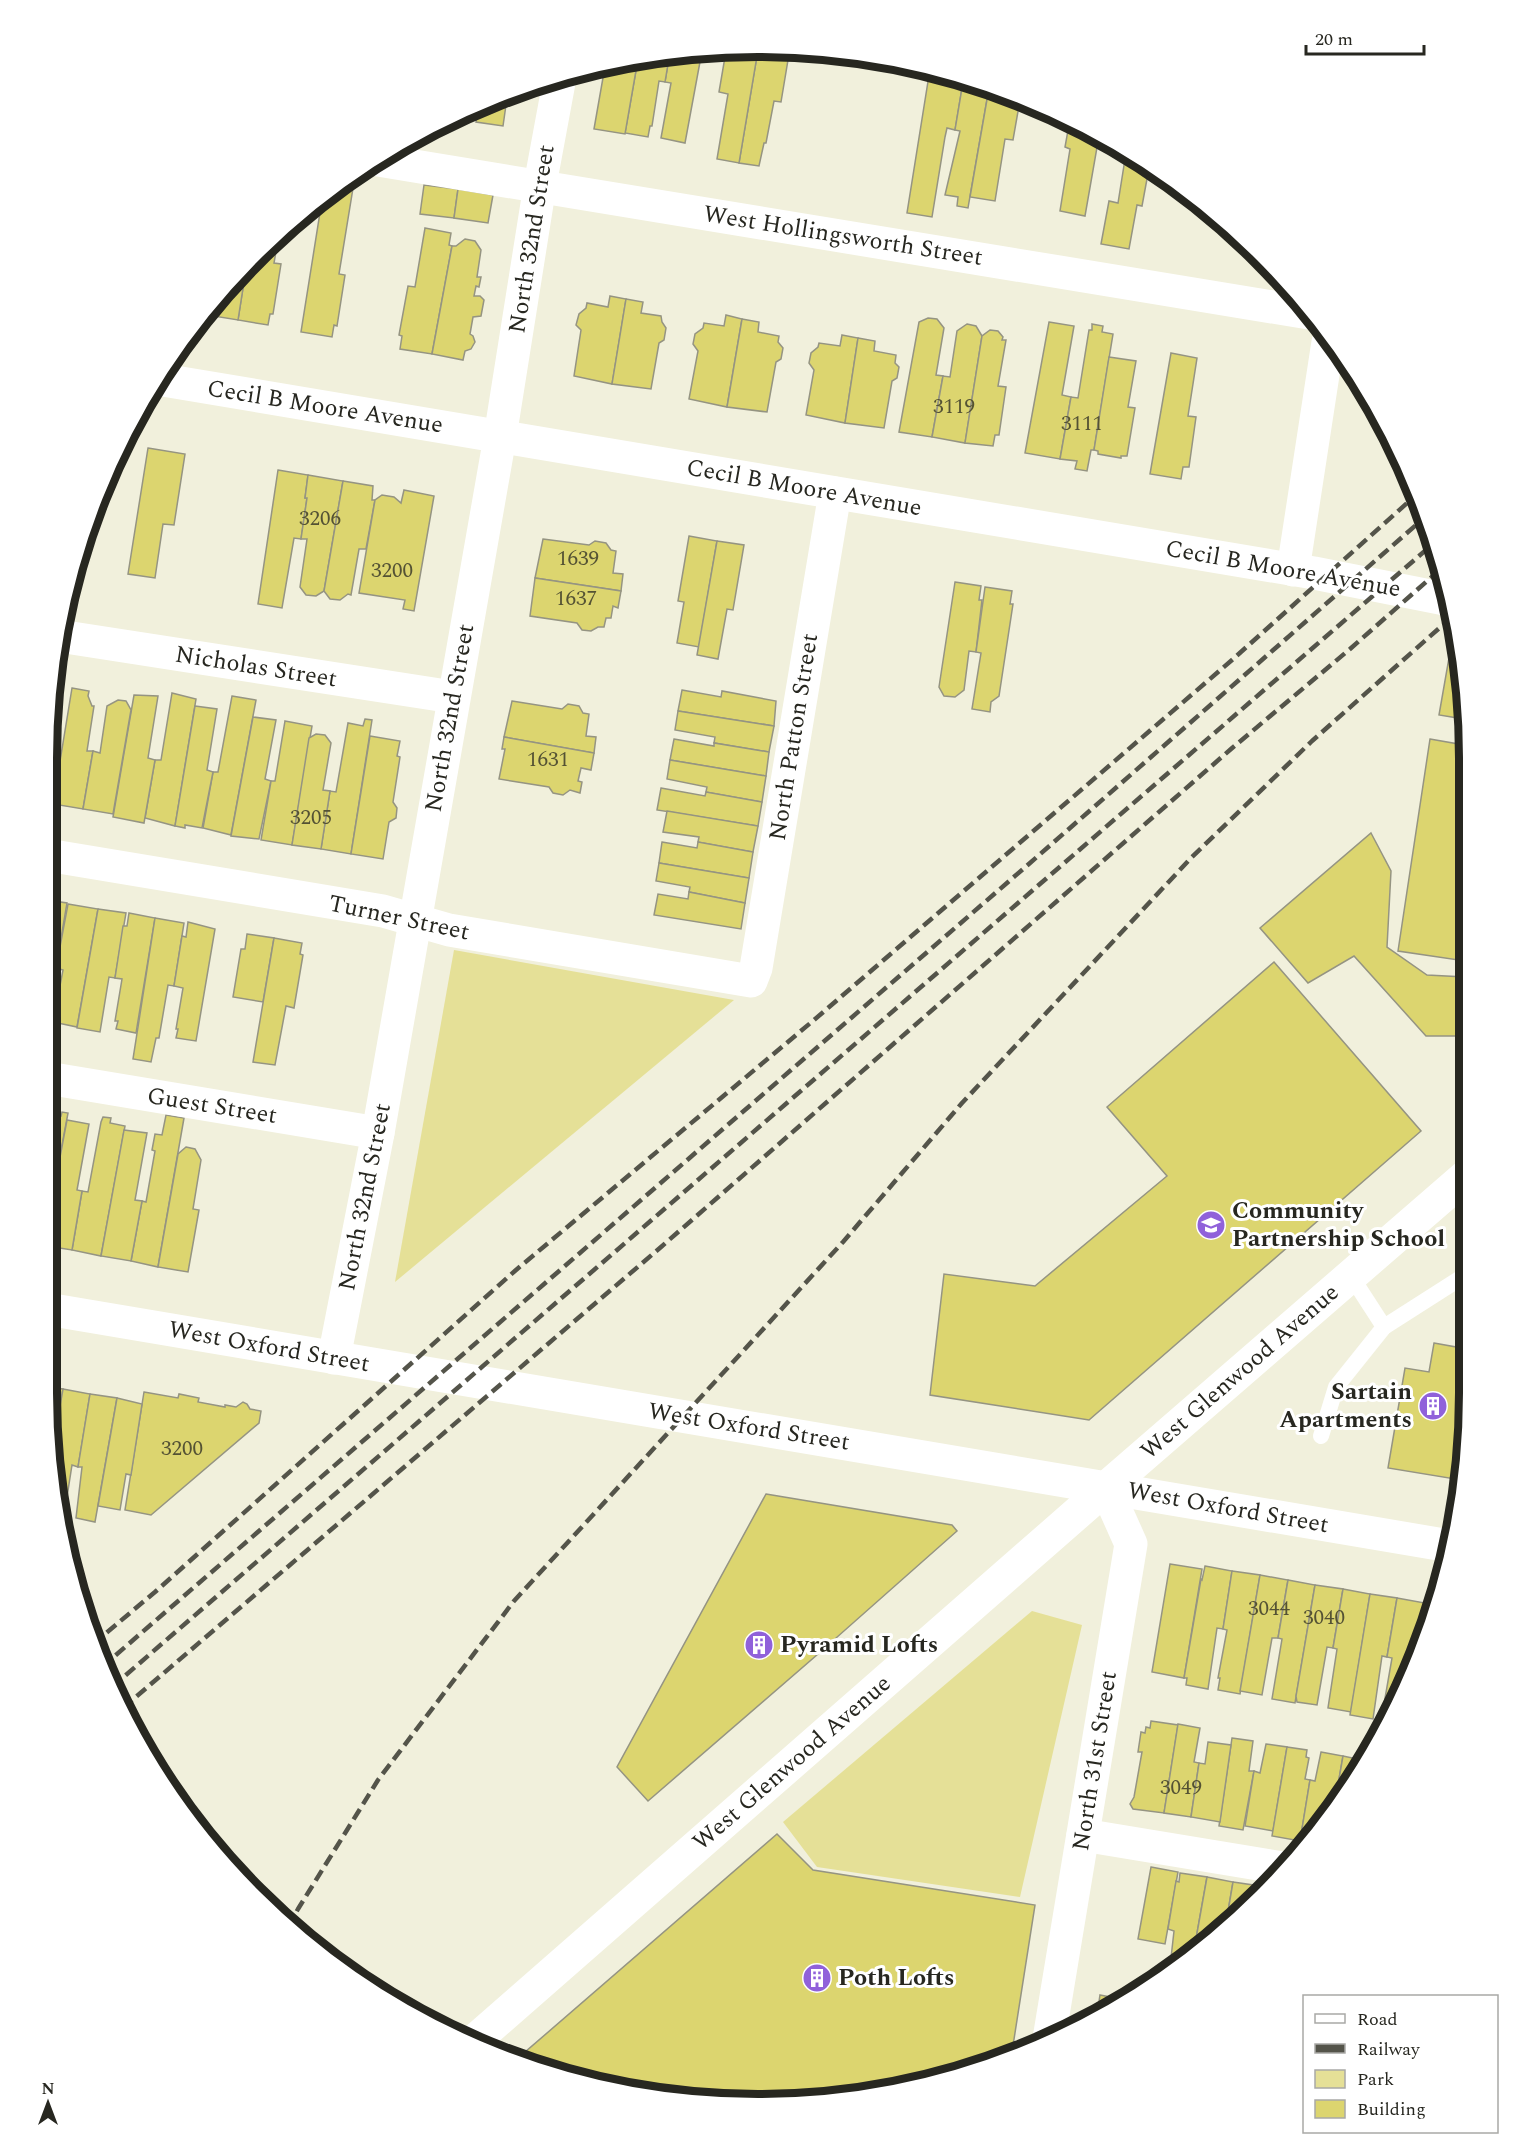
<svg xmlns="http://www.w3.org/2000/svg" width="1516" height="2151" font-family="Spectral,serif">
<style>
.green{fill:#e5e097}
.building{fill:#dcd56f;stroke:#959482;stroke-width:1.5}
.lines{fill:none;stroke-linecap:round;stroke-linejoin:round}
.service{stroke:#fff;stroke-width:16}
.minor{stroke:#fff;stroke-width:33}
.tertiary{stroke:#fff;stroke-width:33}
.rail{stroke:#54544a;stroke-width:4.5;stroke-dasharray:12 6;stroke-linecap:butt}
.labels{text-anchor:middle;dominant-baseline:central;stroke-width:6;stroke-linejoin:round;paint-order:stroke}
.number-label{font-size:21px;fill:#545234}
.street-label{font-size:24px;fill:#272720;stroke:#fff}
.poi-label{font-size:24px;font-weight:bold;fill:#272720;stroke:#fff;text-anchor:start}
.rim{fill:none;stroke:#272720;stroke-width:8}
</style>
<rect width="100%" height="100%" fill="#f1f0dc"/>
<g class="green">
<path d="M454,950L734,1000L395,1282Z"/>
<path d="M1032,1611L1082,1625L1020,1897L817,1867L783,1822Z"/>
</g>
<g class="building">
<path d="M783,49V52L789,54L781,102L774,101L766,143H764L759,166L739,163L758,50Z"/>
<path d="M758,50L739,163L717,159L728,94L719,92L726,51Z"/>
<path d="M702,51L685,143L661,138L671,83L665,82L670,52Z"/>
<path d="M670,52L665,82L659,81L652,126H650L648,137L625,133L638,59Z"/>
<path d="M638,59L625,134L594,129L604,72L598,71L599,68Z"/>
<path d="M930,69L959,77V81L963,82L955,130L947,128L945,137L932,217L907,213Z"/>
<path d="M959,77L989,88L968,208L957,206L958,197L945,195L960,131L955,130L963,82L959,81Z"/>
<path d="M989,88L1020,100L1013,140L1005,139L995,201L970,197Z"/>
<path d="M514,91L509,105H506L503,126L476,122L479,107Z"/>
<path d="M479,107L477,119L458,117Z"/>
<path d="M1070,119L1099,136L1085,216L1060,211L1070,149L1065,147Z"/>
<path d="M1122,150L1149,168L1142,206L1137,205L1129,249L1101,244L1109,201L1118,203L1125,159H1120Z"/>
<path d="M355,176L339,274L345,275L337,326L334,325L332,337L301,332L322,200Z"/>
<path d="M424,185L458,189L454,218L420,214Z"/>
<path d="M458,189L493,195L488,223L454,218Z"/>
<path d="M425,228L451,233L449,245L452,246L432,354L400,349L402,336L399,335L408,286L415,287Z"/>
<path d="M279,234L274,263L281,264L273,314H270L268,325L238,320L246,269Z"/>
<path d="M465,239L475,241L481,250L477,277H481L479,287L476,286L474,296H480L484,300L481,316L473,317L470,334L473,336L475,342L471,349L465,351L463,360L432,354L452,246H456Z"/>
<path d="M246,269L238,320L207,315L208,309Z"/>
<path d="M610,296L626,299L612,384L574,376L581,330L576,325L579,314L586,308L587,303L608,307Z"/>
<path d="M626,299L643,302L641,313L661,316L662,322L666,328L664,340L659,343L651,389L612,384Z"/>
<path d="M726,315L742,319L727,407L689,399L698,351L693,344L695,334L703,328L704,323L724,326Z"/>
<path d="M928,318L937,319L944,328L936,375L943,376L932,437L899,432L919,322Z"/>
<path d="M742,319L759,322L758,332L779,336L778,342L783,348L781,359L776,362L767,412L727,407Z"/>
<path d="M1049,322L1074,326L1062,395L1071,397L1060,459L1025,453Z"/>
<path d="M967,324L976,326L982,336L965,443L932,437L943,376L950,377L957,331Z"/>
<path d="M1092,324L1103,326L1102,332L1113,334L1094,450H1091L1087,471L1075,469L1077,461L1060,459L1071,397L1078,398L1089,330H1092Z"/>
<path d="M990,330L998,331L1003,337L1002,340H1006L998,386L1006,387L999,435H995L993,446L965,443L982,336Z"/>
<path d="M842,335L858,338L845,423L806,415L814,370L809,363L811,353L818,347L819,343L840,346Z"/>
<path d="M858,338L875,341L874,351L896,355L895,363L899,367L897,378L892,381L884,428L845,423Z"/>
<path d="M1171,353L1197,358L1188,416L1196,417L1189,467H1183L1181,479L1150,474Z"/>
<path d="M1109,357L1136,361L1128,407L1135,408L1127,456H1121V458L1098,454V451L1094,450Z"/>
<path d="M148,448L185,454L174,525L163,524L155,578L128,574Z"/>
<path d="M278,470L308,475L305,498H307L301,539L294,538L282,608L258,604Z"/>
<path d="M308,475L343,481L324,591L316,596L306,595L300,587L307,539H301L307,498H305Z"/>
<path d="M343,481L373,486L372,500H375L366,549H359L351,595L348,594L340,600L330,599L324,591Z"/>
<path d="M404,490L434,496L414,611L403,609L405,600L359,593L375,500L382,495L394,497L401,503Z"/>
<path d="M689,536L717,541L699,647L677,643L684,602L678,601Z"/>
<path d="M543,539L589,545L595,541L606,543L611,550L616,551L613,573L623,574L621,591L535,578Z"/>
<path d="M717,541L744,545L733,610L727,609L718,659L697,655Z"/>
<path d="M535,578L621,591L618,608L613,606L611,618H606L604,627H598L591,631L582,630L577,623L530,616Z"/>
<path d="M955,582L981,586L979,600H982L976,652L969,651L964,690L955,697L944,696L939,687Z"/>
<path d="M985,587L1012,591L1010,604H1013L999,696L991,702L990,712L972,709L981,653L976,652Z"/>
<path d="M1450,652L1461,654L1463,665L1464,719L1439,715Z"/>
<path d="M72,688L89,691L88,696L92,706H94L87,751H93L83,809L53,804Z"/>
<path d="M682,690L721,697L722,691L776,701L774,726L678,711Z"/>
<path d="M172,693L196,699L175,826L145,818L155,760H161Z"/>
<path d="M134,695L158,696L148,758L155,760L144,823L113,817Z"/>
<path d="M232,696L256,700L231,835L203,828L213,772H218Z"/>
<path d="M118,700L126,701L131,710L113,814L83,809L93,751L100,753L107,706Z"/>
<path d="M512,701L562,709L568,704L579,706L583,713L589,714L586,736L596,737L594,753L504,737Z"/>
<path d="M195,706L217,709L207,770L213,772L202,828L185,825V828L175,826Z"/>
<path d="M678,711L774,726L769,752L714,743L715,737L675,730Z"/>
<path d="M253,717L276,720L265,779L271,781L259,839L231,836Z"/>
<path d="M365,719L372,720L351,854L321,849L330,791L336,792L348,723L363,726Z"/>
<path d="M285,721L312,726L292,845L261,840L271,781H275Z"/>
<path d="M316,734L325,735L331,743L323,790L330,791L321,849L292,845L309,738Z"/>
<path d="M370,736L400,741L397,756L400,757L393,802L397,808L396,818L389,822L383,859L351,854Z"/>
<path d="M504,737L594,753L591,770L581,768L578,781L582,782L580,793L570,790L563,795L553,793L549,787L499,779L505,749H502Z"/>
<path d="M674,739L714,746V743L769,752L766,776L670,760Z"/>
<path d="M1430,739L1464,745L1465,961L1398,951Z"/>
<path d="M670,760L766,776L762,802L706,792L707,787L667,779Z"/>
<path d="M661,788L705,796L706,792L762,802L758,826L657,810Z"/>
<path d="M667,811L758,826L753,852L698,842L699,837L663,832Z"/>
<path d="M1371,833L1391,871L1387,947L1427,975L1465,977L1466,1036H1426L1354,956L1308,983L1260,928Z"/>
<path d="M662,842L697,848L698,842L753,852L749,878L659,863Z"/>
<path d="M659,863L749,878L745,903L689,892L690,887L656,881Z"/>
<path d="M689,892L745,903L741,929L654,915L658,894L688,899Z"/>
<path d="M47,900L67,903L56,968H50L47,988Z"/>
<path d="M68,904L98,909L77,1027L53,1022L63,970L56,968Z"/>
<path d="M98,909L126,913L115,978L109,977L100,1032L77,1028Z"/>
<path d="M129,913L155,918L136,1033L116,1029L118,1021H115L122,979L115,978L123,926H127Z"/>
<path d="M155,918L184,923L174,986L168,985L159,1038H156L151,1062L133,1059Z"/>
<path d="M188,922L215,929L196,1041L176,1038L178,1029H176L183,988L174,986L182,936L186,937Z"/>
<path d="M247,934L274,938L263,1002L233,997L241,949H245Z"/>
<path d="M274,938L302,943L300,954L303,955L294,1008L286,1006L275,1065L253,1062Z"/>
<path d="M1274,962L1421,1131L1089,1420L930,1395L944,1274L1035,1286L1167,1176L1107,1107Z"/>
<path d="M47,1111L51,1112V1114L61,1116L62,1112L68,1113L47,1226Z"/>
<path d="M166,1115L184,1118L158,1267L131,1261L142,1201L146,1202L155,1151L152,1150L155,1134L162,1135Z"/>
<path d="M103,1117L111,1118L110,1123L125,1126L101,1256L72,1250L82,1191L88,1192L101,1122Z"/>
<path d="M67,1120L89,1124L77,1190L82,1191L72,1250L47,1246V1226Z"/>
<path d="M124,1130L147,1133L135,1200L142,1201L131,1261L101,1256Z"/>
<path d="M186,1147L195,1149L201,1160L193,1209L199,1210L188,1272L158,1267L178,1154Z"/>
<path d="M1434,1343L1467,1349L1468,1439L1461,1480L1388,1468L1405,1368L1429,1372Z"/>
<path d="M47,1387L63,1389L53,1445L46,1393Z"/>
<path d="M63,1389L90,1394L78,1467L72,1465L67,1497L60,1495L53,1445Z"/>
<path d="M144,1392L178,1398L179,1394L199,1398L198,1402L225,1407V1405L236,1407L243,1402L247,1404L250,1409L261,1411L259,1423L151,1515L125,1510Z"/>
<path d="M90,1394L117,1398L95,1522L76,1518L82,1467H78Z"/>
<path d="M117,1398L142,1404L131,1475L126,1474L120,1510L98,1506Z"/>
<path d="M766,1494L952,1525L957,1531L836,1638L839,1642L828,1651L825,1648L648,1801L617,1767Z"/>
<path d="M1170,1564L1202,1569L1184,1678L1152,1672Z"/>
<path d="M1205,1566L1232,1571L1223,1629L1217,1628L1208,1689L1186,1685L1187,1678H1184L1201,1579L1202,1580Z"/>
<path d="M1232,1571L1260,1575L1240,1694L1218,1690L1220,1678H1218L1227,1630L1223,1629Z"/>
<path d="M1260,1575L1288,1580L1278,1638H1272L1262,1695L1240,1691Z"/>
<path d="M1288,1580L1315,1585L1295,1703L1272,1699L1282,1639L1278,1638Z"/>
<path d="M1315,1585L1343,1589L1333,1648L1327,1647L1317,1705L1297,1702L1296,1696Z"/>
<path d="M1343,1589L1370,1594L1351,1712L1328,1708L1337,1649L1333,1648Z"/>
<path d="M1370,1594L1397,1598L1387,1657L1382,1656L1373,1719L1350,1715Z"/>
<path d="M1397,1598L1425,1603L1417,1652L1396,1707L1388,1721L1384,1720L1387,1705L1384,1704L1392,1658L1387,1657Z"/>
<path d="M1425,1603L1435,1604L1417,1652Z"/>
<path d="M1151,1721L1178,1725L1164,1813L1133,1809L1130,1804L1134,1797L1142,1752H1138L1141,1732L1145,1733L1146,1727L1150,1728Z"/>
<path d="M1178,1724L1200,1728L1194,1762L1199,1763L1191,1817L1164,1813Z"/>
<path d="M1232,1738L1253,1741L1249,1771H1254L1243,1830L1219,1826Z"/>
<path d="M1208,1742L1231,1745L1220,1822L1191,1817L1199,1763L1205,1764Z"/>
<path d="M1266,1744L1287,1747L1273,1831L1245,1826L1254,1771L1260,1773Z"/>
<path d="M1287,1747L1307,1750L1306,1757L1309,1758L1305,1779L1310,1780L1300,1841L1272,1836Z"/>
<path d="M1321,1752L1343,1756L1334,1808L1323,1826L1307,1842L1300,1841L1310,1780L1315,1781Z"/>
<path d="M1343,1756L1362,1760V1763L1334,1808Z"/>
<path d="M777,1834L813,1870L1035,1905L1012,2052L896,2091L758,2104L665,2098L517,2059Z"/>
<path d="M1151,1867L1178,1872L1165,1944L1138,1939Z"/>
<path d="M1180,1873L1207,1877L1194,1950L1180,1960L1171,1958L1174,1931L1168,1929L1176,1881L1179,1882Z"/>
<path d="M1207,1877L1233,1882L1225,1929L1194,1950Z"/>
<path d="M1233,1882L1260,1886L1259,1894L1225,1929Z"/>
<path d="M1100,1995L1121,1999L1097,2015Z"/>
</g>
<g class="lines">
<g class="service">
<path d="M1351,1276L1384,1327"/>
<path d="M1321,1436L1336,1387L1384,1327L1467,1274"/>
</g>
<g class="minor">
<path d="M378,160L1309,313"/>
<path d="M1293,570L1328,342"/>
<path d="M59,636L453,697"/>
<path d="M47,855L383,911L449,930L751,981L756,968L835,493"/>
<path d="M47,1078L378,1133"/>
<path d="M47,1309L1450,1546"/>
<path d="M334,1358L378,1133L500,437L540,185L560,77"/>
<path d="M1083,1835L1283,1868"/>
<path d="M1049,2039L1131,1544L1106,1488"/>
<path d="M472,2043L1106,1488L1466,1176"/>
</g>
<path class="tertiary" d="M157,379L1314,573L1450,600"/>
<g class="rail">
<path d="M93,1644L155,1592L516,1270L814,1020L1232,660L1416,495"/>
<path d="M102,1667L1030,863L1424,518"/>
<path d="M112,1687L1434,543"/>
<path d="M123,1708L661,1247L1231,749L1350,649L1443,567"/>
<path d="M288,1927L298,1909L378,1780L514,1601L843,1242L962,1103L1191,858L1312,741L1454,615"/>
</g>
</g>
<defs>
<g id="school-disc" transform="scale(1.5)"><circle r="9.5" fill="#9061da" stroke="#fff"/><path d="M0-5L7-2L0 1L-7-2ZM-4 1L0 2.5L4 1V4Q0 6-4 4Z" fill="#fff"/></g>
<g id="building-disc" transform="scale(1.5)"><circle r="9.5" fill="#9061da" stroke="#fff"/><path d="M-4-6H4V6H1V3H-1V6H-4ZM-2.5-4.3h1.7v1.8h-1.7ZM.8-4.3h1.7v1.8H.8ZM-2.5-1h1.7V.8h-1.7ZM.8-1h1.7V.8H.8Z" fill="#fff"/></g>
</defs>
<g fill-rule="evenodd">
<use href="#school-disc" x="1211" y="1225"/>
<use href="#building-disc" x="1433" y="1406"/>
<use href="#building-disc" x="759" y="1645"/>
<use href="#building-disc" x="817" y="1978"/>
</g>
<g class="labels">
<g class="number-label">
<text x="954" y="407">3119</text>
<text x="1082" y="424">3111</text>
<text x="320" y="519">3206</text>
<text x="578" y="559">1639</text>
<text x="392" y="571">3200</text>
<text x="576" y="599">1637</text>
<text x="548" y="760">1631</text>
<text x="311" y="818">3205</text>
<text x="182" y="1449">3200</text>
<text x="1269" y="1609">3044</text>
<text x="1324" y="1618">3040</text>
<text x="1181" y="1788">3049</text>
</g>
<g class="street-label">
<text transform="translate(843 236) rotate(9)">West Hollingsworth Street</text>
<text transform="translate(532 239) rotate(-81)">North 32nd Street</text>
<text transform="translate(325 407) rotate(9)">Cecil B Moore Avenue</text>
<text transform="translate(804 488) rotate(10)">Cecil B Moore Avenue</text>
<text transform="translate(1283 569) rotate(10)">Cecil B Moore Avenue</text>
<text transform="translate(256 667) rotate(9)">Nicholas Street</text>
<text transform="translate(450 718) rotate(-80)">North 32nd Street</text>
<text transform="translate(794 737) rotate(-81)">North Patton Street</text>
<text transform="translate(399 918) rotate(12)">Turner Street</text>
<text transform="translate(212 1106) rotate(9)">Guest Street</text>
<text transform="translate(365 1197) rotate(-79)">North 32nd Street</text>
<text transform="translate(269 1347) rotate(10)">West Oxford Street</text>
<text transform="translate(1240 1372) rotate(-41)">West Glenwood Avenue</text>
<text transform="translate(749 1427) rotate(9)">West Oxford Street</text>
<text transform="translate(1228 1508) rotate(10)">West Oxford Street</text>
<text transform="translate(1095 1761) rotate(-81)">North 31st Street</text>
<text transform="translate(792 1763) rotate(-41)">West Glenwood Avenue</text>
</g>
<g class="poi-label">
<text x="1232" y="1211">Community<tspan x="1232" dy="28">Partnership School</tspan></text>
<text x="1412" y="1392" text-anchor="end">Sartain<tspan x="1412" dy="28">Apartments</tspan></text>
<text x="780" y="1645">Pyramid Lofts</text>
<text x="838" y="1978">Poth Lofts</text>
</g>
</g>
<path d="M0 0H1516V2151H0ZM758 57H758A701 701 0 0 1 1459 758V1393A701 701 0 0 1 758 2094H758A701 701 0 0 1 57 1393V758A701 701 0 0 1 758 57Z" fill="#fff" fill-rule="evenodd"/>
<path class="rim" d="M758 57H758A701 701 0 0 1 1459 758V1393A701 701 0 0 1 758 2094H758A701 701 0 0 1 57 1393V758A701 701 0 0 1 758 57Z"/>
<rect x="1303" y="1995" width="195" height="138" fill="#ffffff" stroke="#a9a9a6" stroke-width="1.5"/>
<rect x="1315" y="2014" width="30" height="9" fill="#ffffff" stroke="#a9a9a6" stroke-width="1.5"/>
<text x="1357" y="2025" font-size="18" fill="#272720">Road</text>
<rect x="1315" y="2044" width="30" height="9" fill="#54544a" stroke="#a9a9a6" stroke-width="1.5"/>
<text x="1357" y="2055" font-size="18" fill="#272720">Railway</text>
<rect x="1315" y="2070" width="30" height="18" fill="#e5e097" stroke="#a9a9a6" stroke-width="1.5"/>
<text x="1357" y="2085" font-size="18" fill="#272720">Park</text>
<rect x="1315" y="2100" width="30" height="18" fill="#dcd56f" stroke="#a9a9a6" stroke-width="1.5"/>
<text x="1357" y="2115" font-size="18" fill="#272720">Building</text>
<g transform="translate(48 2103)" stroke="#ffffff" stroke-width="4.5" paint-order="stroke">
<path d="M0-4.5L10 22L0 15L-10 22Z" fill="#272720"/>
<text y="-9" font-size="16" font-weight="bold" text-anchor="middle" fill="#272720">N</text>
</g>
<path d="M1306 45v9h118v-9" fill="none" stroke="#272720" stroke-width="3"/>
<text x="1315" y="45" font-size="18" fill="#272720" stroke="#ffffff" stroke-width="4.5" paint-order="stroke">20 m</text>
</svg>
